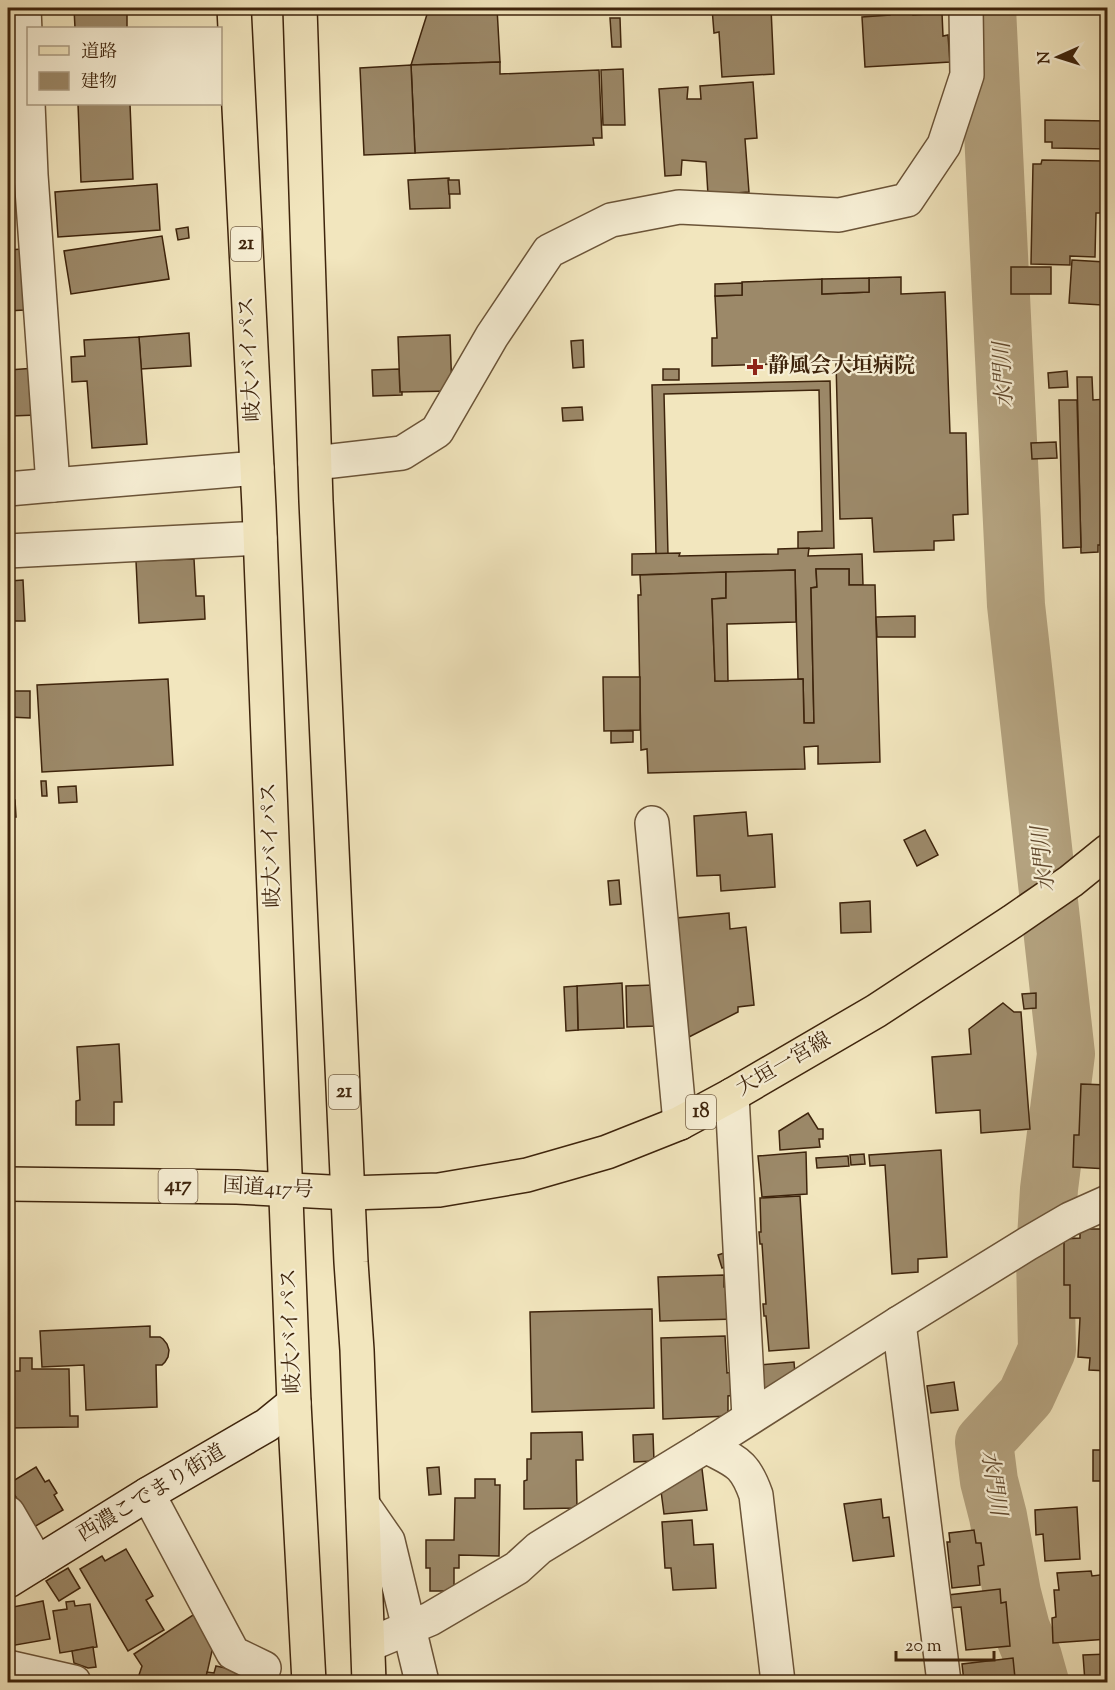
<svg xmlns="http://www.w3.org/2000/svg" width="1115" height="1690" font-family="'Sorts Mill Goudy','Noto Serif JP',serif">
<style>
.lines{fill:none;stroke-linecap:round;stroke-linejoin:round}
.river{stroke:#b5a481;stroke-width:58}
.building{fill:#9c8969;stroke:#3e240c;stroke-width:1.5}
.street-casing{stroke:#6b5438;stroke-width:36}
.secondary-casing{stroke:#3e240c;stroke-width:36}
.primary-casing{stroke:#3e240c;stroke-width:36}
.highway-casing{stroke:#3e240c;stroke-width:36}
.street{stroke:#f7efd5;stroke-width:33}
.secondary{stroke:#f7efd5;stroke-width:33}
.primary{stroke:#f2e6be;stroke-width:33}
.highway{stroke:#f2e6be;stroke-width:33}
.poi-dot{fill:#8f2418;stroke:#f7efd5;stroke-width:2}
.labels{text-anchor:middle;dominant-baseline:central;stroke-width:4.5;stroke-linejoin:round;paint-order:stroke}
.shield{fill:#f7efd5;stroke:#766148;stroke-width:1.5}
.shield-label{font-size:20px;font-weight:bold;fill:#3e240c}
.street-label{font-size:21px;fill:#3e240c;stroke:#f7efd5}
.poi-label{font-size:21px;font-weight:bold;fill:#3e240c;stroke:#f7efd5;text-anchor:start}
.water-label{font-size:22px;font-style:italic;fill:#624a2f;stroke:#f7efd5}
</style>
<rect width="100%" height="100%" fill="#f2e6be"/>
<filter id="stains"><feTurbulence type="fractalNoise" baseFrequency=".00333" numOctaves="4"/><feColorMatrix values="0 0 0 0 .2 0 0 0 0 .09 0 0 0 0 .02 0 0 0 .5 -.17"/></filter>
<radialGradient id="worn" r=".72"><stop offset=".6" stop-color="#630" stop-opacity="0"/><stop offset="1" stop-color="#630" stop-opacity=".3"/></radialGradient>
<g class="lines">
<path class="river" d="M987,8L1016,605L1066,1054L1049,1189L1045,1255L1047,1350L1026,1396L984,1442L989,1481L998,1516L1012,1593L1021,1628L1033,1657L1040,1682"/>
</g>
<g class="building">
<path d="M74,8H127V28H75Z"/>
<path d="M429,8H497L500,62L411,65Z"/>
<path d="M712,8H771L774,74L722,77L719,32L714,33Z"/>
<path d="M837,8H867V9L837,10Z"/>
<path d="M913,10V15L942,13L943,36L948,35L950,62L865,67L862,17L890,15V11Z"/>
<path d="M610,18H620L621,47H612Z"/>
<path d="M500,62V74L599,70L602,138H593L594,145L415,153L411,65Z"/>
<path d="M411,65L415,153L364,155L360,68Z"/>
<path d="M623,69L625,125H603L601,70Z"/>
<path d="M753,82L757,138L745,139L749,192L708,195L706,162L682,160L681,175L665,176L659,89L688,87L687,99H701L700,86Z"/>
<path d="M78,104H130L133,179L81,182Z"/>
<path d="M1045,120L1108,121V149L1052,148V142H1045Z"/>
<path d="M1042,160L1104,161L1103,213H1096L1095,257L1070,256V265L1031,264L1033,164H1041Z"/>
<path d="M449,178L450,208L410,209L408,180Z"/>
<path d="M448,180H459L460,194H449Z"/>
<path d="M157,184L160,230L58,237L55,192Z"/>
<path d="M188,227L189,238L178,240L176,229Z"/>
<path d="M162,236L169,279L71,294L64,251Z"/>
<path d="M22,249L24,310L8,311V250Z"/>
<path d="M1072,260L1105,262L1102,305L1069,303Z"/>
<rect x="1011" y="267" width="40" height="27"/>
<path d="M901,277V294L945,292L950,433H966L968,514L953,515L954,540L934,541V550L874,552L872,518L840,519L836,362L712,366V338H717L715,296L742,295V282L822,279V294L869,292V278Z"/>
<path d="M869,278V292L822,294V279Z"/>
<path d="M742,283V295L715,296V284Z"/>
<path d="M189,333L191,366L141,369L139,337Z"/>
<path d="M450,335L452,391L400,392L398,337Z"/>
<path d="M139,337L147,444L92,448L87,381L72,382L71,357L85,356L84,340Z"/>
<path d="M583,340L584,367L573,368L571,341Z"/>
<path d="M35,368L37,415L11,416L9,370Z"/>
<path d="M399,369L400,392H402V395L373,396L372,370Z"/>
<rect x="663" y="369" width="16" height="11"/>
<path d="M1067,371L1068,387L1049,388L1048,373Z"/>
<path d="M1077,377H1092L1093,400L1108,399V545H1098V552L1081,553Z"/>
<path d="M830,381L834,548L798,549V532L822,531L819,390L664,394L668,554H656L652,385Z"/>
<path d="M1059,400H1077L1081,547L1063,548Z"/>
<path d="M582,407L583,420L563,421L562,408Z"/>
<path d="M1056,442L1057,458L1032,459L1031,443Z"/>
<path d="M809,548L808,556L862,554L863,585H849V569H816L817,587L811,588L814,723H804L803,679H798L795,570L632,575V554L680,553L679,556L778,554V549Z"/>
<path d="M194,559L196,596H204L205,619L139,623L136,561Z"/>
<path d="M816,569H849V585H875L880,762L818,764V746L804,747L805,769L648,773L647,749L641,750L638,595H641L640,575L726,572V598L712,599L715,681L803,679L804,723H814L811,588L817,587Z"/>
<path d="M795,570L796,622L727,624L728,681H715L712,599L726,598V572Z"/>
<path d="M23,580L25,621H12L10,581Z"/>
<path d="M915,616V637H877L876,617Z"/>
<path d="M603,677H640V730L604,731Z"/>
<path d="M168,679L173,765L42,772L37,685Z"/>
<path d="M10,691H30V718L9,717Z"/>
<path d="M611,731H633V742L611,743Z"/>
<path d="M41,781H46L47,796H42Z"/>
<path d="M76,786L77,802L59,803L58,787Z"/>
<path d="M8,800H15L16,817H8Z"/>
<path d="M746,812L748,836L772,834L775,887L721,891L720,875L697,876L694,816Z"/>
<path d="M925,830L938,855L917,866L904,840Z"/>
<path d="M619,880L621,904L610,905L608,881Z"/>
<path d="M870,901L871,932L841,933L840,903Z"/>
<path d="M729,913L730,929L746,927L754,1005L738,1007V1012L687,1038L676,918Z"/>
<path d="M622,983L624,1028L578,1030L577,986Z"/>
<path d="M654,985L655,1026L627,1027L626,986Z"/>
<path d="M577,986L578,1030L566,1031L564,987Z"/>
<path d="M1036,993V1008L1024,1009L1022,994Z"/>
<path d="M1003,1003L1014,1012H1021L1030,1129L981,1133L980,1110L936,1113L932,1057L971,1054L969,1029Z"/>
<path d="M119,1044L122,1102H114V1125H76V1101L80,1100L77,1047Z"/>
<path d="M1081,1084L1108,1085V1169L1073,1167L1074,1135H1079Z"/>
<path d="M808,1113L818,1129H823V1139H819L820,1147L780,1150L779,1131Z"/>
<path d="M941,1150L947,1257L918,1259V1272L892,1274L885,1165L870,1166L869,1155Z"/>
<path d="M806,1152L807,1194L762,1197L758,1156Z"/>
<path d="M864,1154L865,1164L851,1165L850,1155Z"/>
<path d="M848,1156L849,1166L817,1168L816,1158Z"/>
<path d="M800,1196L809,1348L769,1351L766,1316H764L763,1304H766L762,1244H760L759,1232H761L760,1198Z"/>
<path d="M1080,1229H1108V1371L1089,1370L1090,1358L1078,1357L1080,1318H1070V1285H1064V1239L1080,1238Z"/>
<path d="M733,1250L736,1263L722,1268L718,1255Z"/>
<path d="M724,1275V1287L735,1286L736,1319L660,1321L658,1277Z"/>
<path d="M652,1309L654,1408L532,1412L530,1312Z"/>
<path d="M150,1326V1337H160L163,1339L167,1344L169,1350L168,1357L165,1362L162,1365H156L157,1407L86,1410L84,1365L42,1367L40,1331Z"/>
<path d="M725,1336L727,1373L734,1372L735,1395L728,1396V1416L663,1419L661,1338Z"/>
<path d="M20,1358H32V1369H69L70,1416H78V1427L8,1428V1371H20Z"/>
<path d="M794,1362L795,1374L755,1398L760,1365Z"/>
<path d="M954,1382L958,1410L931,1413L927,1386Z"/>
<path d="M582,1432L583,1460H576L577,1508L524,1509V1481L527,1480V1459H531V1433Z"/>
<path d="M653,1434L654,1461L634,1462L633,1435Z"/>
<rect x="1093" y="1450" width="15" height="31"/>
<path d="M36,1467L45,1482L49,1480L57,1493L54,1495L63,1510L34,1527L8,1484Z"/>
<path d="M439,1467L441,1494L429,1495L427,1468Z"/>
<path d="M696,1469H702L707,1510L664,1514L661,1491Z"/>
<path d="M475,1479H495V1485H500L499,1556L459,1555V1568H454V1591H430V1568H426V1540H454L455,1498H475Z"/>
<path d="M881,1499L883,1518L889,1517L894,1556L853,1561L844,1504Z"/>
<path d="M1077,1507L1080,1559L1045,1561L1043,1534L1036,1535L1035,1510Z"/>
<path d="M692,1520L694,1545L713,1544L716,1588L673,1590L671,1568H665L662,1522Z"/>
<path d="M974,1530L976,1543H981L984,1565L978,1566L980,1585L952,1588L947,1542H950L949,1533Z"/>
<path d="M126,1549L153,1596L146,1600L164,1630L128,1651L80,1569L102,1556L105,1561Z"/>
<path d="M68,1568L80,1588L59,1601L46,1581Z"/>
<path d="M1091,1571L1092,1576L1108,1574V1639L1053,1643L1052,1618L1056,1617L1054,1590H1059L1057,1573Z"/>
<path d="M1000,1589L1001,1603L1006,1602L1010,1646L966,1650L961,1607L949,1608L948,1595Z"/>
<path d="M43,1601L50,1639L10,1646L8,1633V1608Z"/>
<path d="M74,1601L75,1606L90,1604L97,1647L60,1653L53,1611L67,1609L66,1602Z"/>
<path d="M196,1613L214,1642L205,1682H146L139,1675L142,1666L134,1654Z"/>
<path d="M93,1647L96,1667L88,1668L74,1663L72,1651Z"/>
<path d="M1108,1654V1682H1085L1083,1655Z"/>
<path d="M1013,1658L1015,1678H1019L1020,1682H964L962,1664Z"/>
<path d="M216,1666L245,1672L242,1682H205L207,1672L214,1673Z"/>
</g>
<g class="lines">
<g class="street-casing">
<g id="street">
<path d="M315,463L402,453L437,431L492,336L549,251L611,220L679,207L839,215L907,200L944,145L967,75L966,8"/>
<path d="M53,485L257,468"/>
<path d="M8,489L53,485L31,175L24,8"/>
<path d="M8,551L260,538"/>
<path d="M652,823L680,1123"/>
<path d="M732,1095L749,1418"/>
<path d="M899,1323L944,1682"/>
<path d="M706,1446C735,1462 744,1461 756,1495L778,1682"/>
<path d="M148,1494L233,1653L264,1668"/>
<path d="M363,1505L388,1541L422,1682"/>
<path d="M8,1513L37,1563"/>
<path d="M368,1645L430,1619L517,1568L539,1548L706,1446L899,1323L1027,1244L1070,1219L1108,1202"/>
<path d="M8,1667L74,1682"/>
</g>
</g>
<g class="secondary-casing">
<path id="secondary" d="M8,1581L148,1494L267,1425L294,1403"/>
</g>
<g class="primary-casing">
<path id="primary" d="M349,1193L439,1190L527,1175L607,1152L680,1123L732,1095L876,1011L1013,921L1071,881L1108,851"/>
</g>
<g class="highway-casing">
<g id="highway">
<path d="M234,8L259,507L294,1403L309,1682"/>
<path d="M300,8L316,501L351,1262L357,1350L369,1682"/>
<path d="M8,1184L237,1187L349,1193"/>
</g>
</g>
<use href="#street" class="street"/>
<use href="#secondary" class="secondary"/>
<use href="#primary" class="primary"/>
<use href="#highway" class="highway"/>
</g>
<path class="poi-dot" d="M752 358h6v6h6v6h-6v6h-6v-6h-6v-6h6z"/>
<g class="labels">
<g class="shield">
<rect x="231" y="227" width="30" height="34" rx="4.5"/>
<rect x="329" y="1075" width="30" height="34" rx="4.5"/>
<rect x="686" y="1095" width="30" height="34" rx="4.5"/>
<rect x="158.5" y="1169" width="39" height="34" rx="4.5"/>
</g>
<g class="shield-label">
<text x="246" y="244">21</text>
<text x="344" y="1092">21</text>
<text x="701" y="1112">18</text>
<text x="178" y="1186">417</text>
</g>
<g class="street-label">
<text transform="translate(251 359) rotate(-93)">岐大バイパス</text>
<text transform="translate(272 845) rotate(-92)">岐大バイパス</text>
<text transform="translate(784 1065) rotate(-30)">大垣一宮線</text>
<text transform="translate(268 1189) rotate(3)">国道417号</text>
<text transform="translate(292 1331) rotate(-92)">岐大バイパス</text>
<text transform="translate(152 1494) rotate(-31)">西濃こでまり街道</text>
</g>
<g class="poi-label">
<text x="768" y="367">静風会大垣病院</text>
</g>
<g class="water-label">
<text transform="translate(1005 375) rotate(-93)">水門川</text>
<text transform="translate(1045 859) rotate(-96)">水門川</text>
<text transform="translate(992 1483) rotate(81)">水門川</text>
</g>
</g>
<rect width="1115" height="1690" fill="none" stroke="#f2e6be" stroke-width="30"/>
<rect x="9" y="9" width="1097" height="1672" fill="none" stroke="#3e240c" stroke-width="3"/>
<rect x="15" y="15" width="1085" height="1660" fill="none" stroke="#3e240c" stroke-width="1.5"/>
<rect x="27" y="27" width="195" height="78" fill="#f7efd5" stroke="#ad9e85" stroke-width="1.5"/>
<rect x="39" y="46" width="30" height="9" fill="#f2e6be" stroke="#ad9e85" stroke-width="1.5"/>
<text x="81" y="57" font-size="18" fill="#3e240c">道路</text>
<rect x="39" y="72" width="30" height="18" fill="#9c8969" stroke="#ad9e85" stroke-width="1.5"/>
<text x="81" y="87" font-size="18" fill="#3e240c">建物</text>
<g transform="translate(1058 57) rotate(267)" stroke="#f7efd5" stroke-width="4.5" paint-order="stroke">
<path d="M0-4.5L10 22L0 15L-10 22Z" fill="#3e240c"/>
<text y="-9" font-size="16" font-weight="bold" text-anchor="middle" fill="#3e240c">N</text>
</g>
<path d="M896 1651v9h98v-9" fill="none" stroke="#3e240c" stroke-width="3"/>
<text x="905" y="1651" font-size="18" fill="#3e240c" stroke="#f7efd5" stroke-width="4.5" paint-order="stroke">20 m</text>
<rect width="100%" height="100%" filter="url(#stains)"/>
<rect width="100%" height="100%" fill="url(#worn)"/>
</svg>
